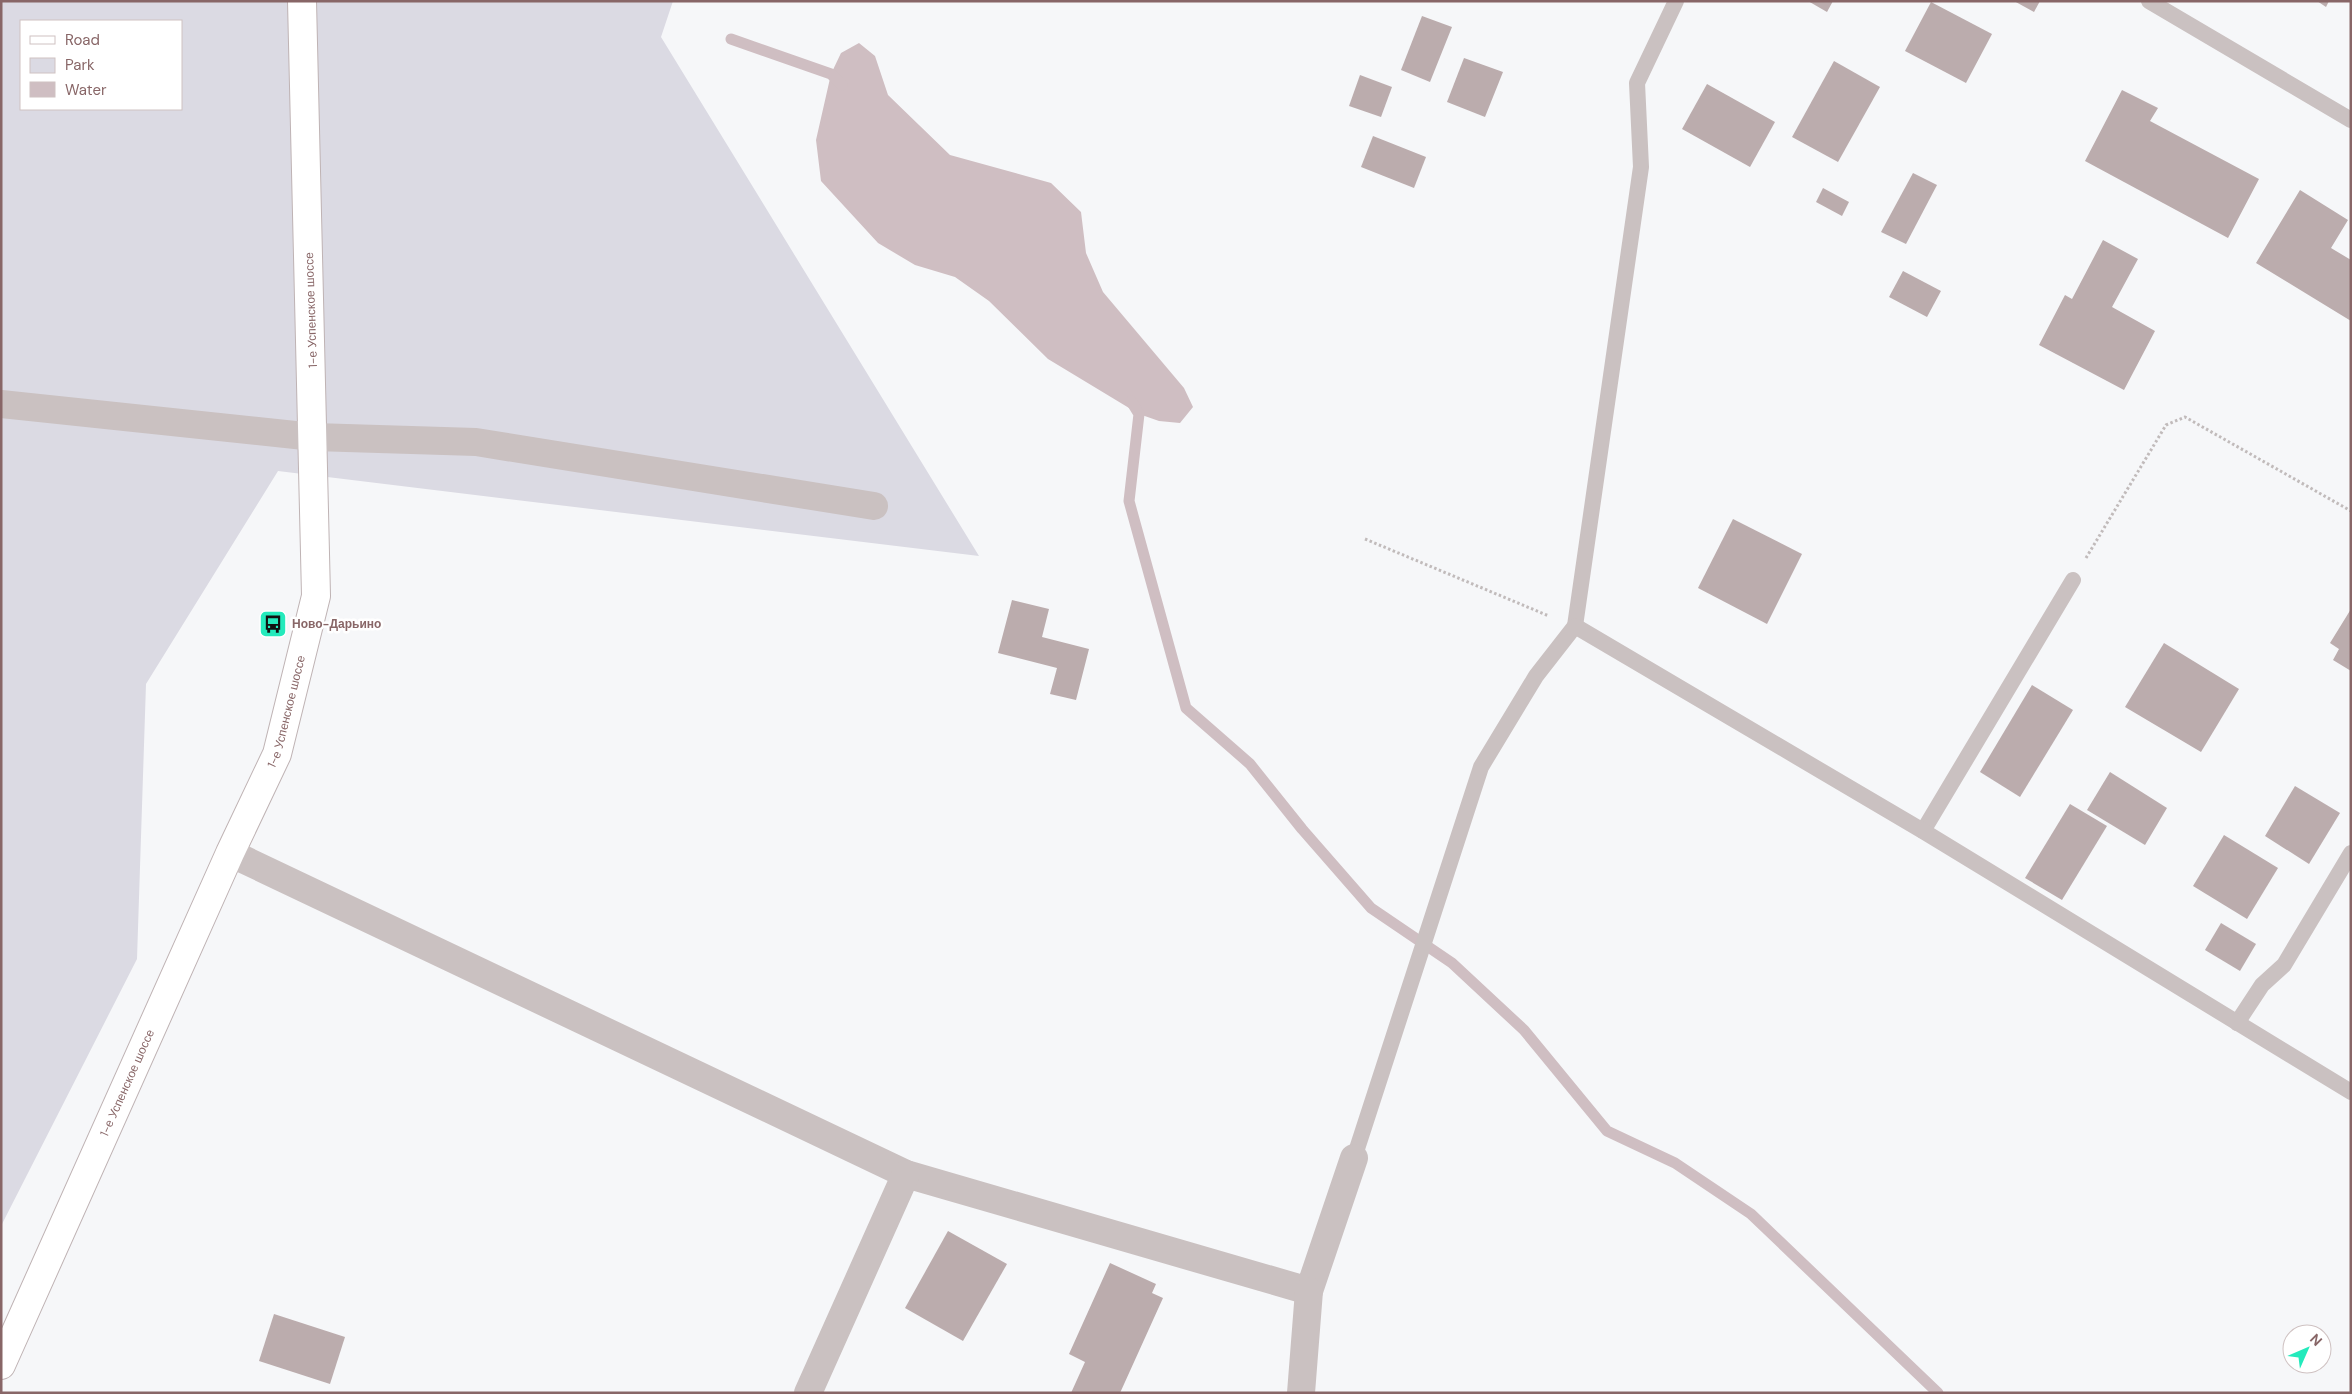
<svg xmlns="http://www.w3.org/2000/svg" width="2352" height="1394" font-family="'DM Sans',sans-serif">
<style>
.green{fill:#dbdae3;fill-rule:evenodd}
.water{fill:#cfbec2}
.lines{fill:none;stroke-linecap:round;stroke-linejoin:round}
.stream{stroke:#cfbec2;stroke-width:11}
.building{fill:#bbacad}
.secondary-casing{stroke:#bfb3b4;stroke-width:30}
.path{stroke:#c1bbbb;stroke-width:3;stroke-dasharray:2.5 2.5;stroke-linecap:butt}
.lane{stroke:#cac1c1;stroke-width:16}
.street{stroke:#cac1c1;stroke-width:28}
.secondary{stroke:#fff;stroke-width:28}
.labels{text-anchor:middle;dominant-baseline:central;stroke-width:5;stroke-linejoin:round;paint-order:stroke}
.street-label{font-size:12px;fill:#886667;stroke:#fff}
.poi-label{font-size:12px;font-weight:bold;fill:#886667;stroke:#fff;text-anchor:start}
</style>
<rect width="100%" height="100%" fill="#f6f7f9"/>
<path class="green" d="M1,1H673L661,37L979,556L278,471L146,684L137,959L1,1226ZM21,21H181V109H21Z"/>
<path class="water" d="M859,43L875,56L888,95L950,155L1051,183L1081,212L1086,253L1103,292L1184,388L1193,407L1180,423L1159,421L1139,414L1048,359L989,301L955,277L915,265L878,243L821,181L816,140L831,74L841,53Z"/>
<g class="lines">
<g class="stream">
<path d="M731,39L831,74L842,85"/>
<path d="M1131,401L1139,414L1129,501L1186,708L1250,764L1302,829L1371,908L1452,963L1524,1030L1607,1131L1675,1163L1751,1214L1938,1393"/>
</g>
</g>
<g class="building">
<path d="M1808,1H1833L1827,12Z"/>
<path d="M2014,1H2040L2034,12Z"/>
<path d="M2317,1H2329L2326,7Z"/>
<path d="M1931,2L1992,34L1966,83L1905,51Z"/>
<path d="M1422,16L1452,27L1430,82L1401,70Z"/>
<path d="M1464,58L1503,72L1485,117L1447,102Z"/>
<path d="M1834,61L1880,87L1838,162L1792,137Z"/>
<path d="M1360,75L1392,87L1381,117L1349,106Z"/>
<path d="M1707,84L1775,122L1750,167L1682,129Z"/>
<path d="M2122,90L2158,108L2150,121L2259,179L2228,238L2085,161Z"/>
<path d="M1373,136L1426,157L1414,188L1361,167Z"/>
<path d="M1913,173L1937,185L1906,244L1881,232Z"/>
<path d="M1823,188L1849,202L1842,216L1816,202Z"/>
<path d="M2300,190L2348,220L2331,248L2351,260V321L2256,263Z"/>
<path d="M2103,240L2138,259L2112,307L2155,331L2124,390L2039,345L2065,295L2072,299Z"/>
<path d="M1903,271L1941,291L1927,317L1889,297Z"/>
<path d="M1733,519L1802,554L1767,624L1698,588Z"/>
<path d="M1012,600L1049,609L1042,637L1089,649L1076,700L1050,694L1057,668L998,653Z"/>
<path d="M2351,609V671L2333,660L2339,649L2330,643Z"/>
<path d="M2164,643L2239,689L2201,752L2125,707Z"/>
<path d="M2032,685L2073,710L2020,797L1980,772Z"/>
<path d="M2110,772L2167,808L2145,845L2087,810Z"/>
<path d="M2295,786L2340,813L2309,864L2265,836Z"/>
<path d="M2070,804L2107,826L2062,900L2025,878Z"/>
<path d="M2224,835L2278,868L2247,919L2193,886Z"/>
<path d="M2221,923L2256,944L2240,971L2205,950Z"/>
<path d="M948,1231L1007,1264L963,1341L905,1308Z"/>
<path d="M1110,1263L1156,1284L1152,1293L1163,1298L1120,1393H1071L1085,1362L1069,1354Z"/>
<path d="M274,1314L345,1337L330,1384L259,1361Z"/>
</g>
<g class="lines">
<g class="secondary-casing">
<g id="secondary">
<path id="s1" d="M1,1365L230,853L277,754L316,596L302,1"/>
</g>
</g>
<g class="path">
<path d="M1365,539L1549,616"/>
<path d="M2086,558L2166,425L2185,417L2351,511"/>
</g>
<g class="lane">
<path d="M2149,1L2351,120"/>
<path d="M1575,626L1641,167L1637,83L1676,1"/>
<path d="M1923,831L2073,580"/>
<path d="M2237,1023L2262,985L2284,965L2351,853"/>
<path d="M1354,1158L1481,767L1536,676L1575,626L1923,831L2351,1092"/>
</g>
<g class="street">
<path d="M1,404L314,437L476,442L874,506"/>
<path d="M230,853L906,1174L1309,1291L1354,1158"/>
<path d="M808,1393L906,1174"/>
<path d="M1301,1393L1309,1291"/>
</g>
<use href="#secondary" class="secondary"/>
</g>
<defs>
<g id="bus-square" transform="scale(1.4375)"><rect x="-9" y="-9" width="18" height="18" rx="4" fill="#24eabc" stroke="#fff"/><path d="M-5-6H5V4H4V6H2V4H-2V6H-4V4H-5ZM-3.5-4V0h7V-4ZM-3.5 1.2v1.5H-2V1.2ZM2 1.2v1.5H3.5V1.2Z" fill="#111"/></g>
</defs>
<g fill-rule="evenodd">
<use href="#bus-square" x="273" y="624"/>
</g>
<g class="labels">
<g class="street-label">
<text transform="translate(311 310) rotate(-92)">1-е Успенское шоссе</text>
<text stroke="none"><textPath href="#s1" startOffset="714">1-е Успенское шоссе</textPath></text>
<text stroke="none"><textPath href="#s1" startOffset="309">1-е Успенское шоссе</textPath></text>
</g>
<g class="poi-label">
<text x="292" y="624">Ново-Дарьино</text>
</g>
</g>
<rect width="2352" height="1394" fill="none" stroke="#886667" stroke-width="5"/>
<rect x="20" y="20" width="162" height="90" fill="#ffffff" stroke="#cfc2c2"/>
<rect x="30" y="36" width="25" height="8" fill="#ffffff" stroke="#cfc2c2"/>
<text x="65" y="45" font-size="15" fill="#886667">Road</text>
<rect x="30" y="58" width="25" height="15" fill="#dbdae3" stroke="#cfc2c2"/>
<text x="65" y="70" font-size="15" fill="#886667">Park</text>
<rect x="30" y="82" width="25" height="15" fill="#cfbec2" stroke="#cfc2c2"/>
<text x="65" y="95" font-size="15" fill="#886667">Water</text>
<g transform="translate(2307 1349) rotate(45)"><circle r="24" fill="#ffffff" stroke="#cfc2c2"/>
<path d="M0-4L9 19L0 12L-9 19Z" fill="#24eabc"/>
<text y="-8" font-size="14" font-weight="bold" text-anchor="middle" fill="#886667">N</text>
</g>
</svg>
